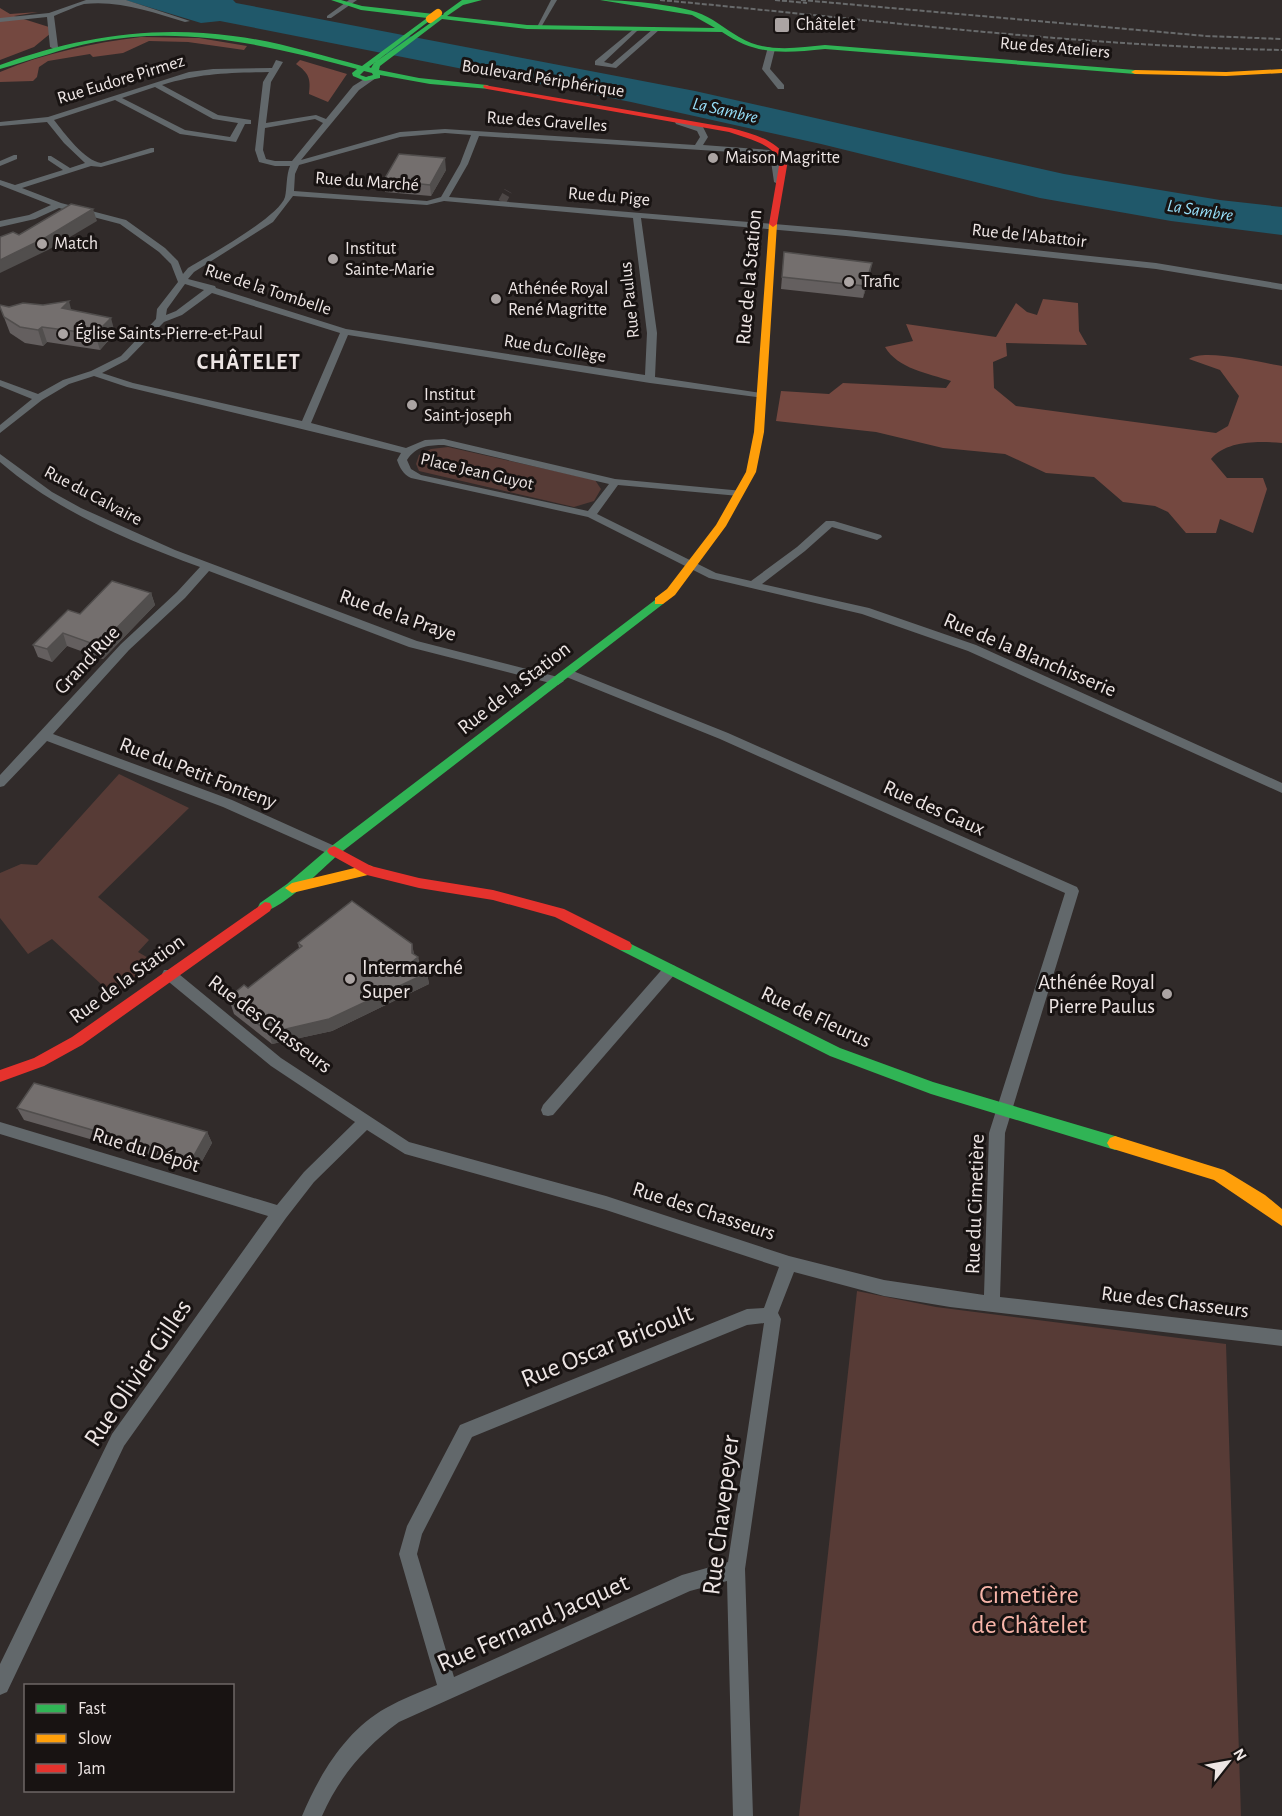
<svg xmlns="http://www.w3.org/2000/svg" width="1282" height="1816" font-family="'Alegreya Sans',sans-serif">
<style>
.green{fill:#573b36}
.forest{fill:#744840}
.water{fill:#20586a}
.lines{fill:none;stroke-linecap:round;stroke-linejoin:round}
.street-tunnel{stroke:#4d4746;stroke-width:8;stroke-dasharray:8 4;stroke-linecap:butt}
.street{fill:#62686b;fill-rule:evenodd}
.fast{fill:#30b455;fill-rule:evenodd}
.slow{fill:#ff9f0a;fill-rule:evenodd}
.jam{fill:#e5322d;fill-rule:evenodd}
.rail{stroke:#686a6b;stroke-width:2;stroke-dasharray:5 2;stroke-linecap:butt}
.slow-bridge{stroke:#ff9f0a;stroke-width:8}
.wall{fill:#645f5f}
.shaded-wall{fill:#514e4d}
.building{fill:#746f6e;stroke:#514e4d;stroke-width:1.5}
.poi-dot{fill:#aba4a3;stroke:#181312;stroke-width:2}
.labels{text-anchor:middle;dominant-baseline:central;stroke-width:6;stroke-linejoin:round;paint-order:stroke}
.far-poi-label{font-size:18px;fill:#ede5e4;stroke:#181312;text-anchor:start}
.far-street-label{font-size:18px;fill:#ede5e4;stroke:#181312}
.far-water-label{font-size:18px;font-style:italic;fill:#96def8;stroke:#181312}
.street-label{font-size:21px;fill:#ede5e4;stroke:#181312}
.poi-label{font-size:21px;fill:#ede5e4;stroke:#181312;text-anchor:start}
.far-district-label{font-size:22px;font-weight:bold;letter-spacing:1.5px;fill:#ede5e4;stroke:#181312}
.near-street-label{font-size:26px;fill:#ede5e4;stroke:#181312}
.near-park-label{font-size:26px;fill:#f8b5a9;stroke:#181312}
</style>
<rect width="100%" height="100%" fill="#312b2a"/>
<g class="green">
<path d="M448,447L595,480L601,489L594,501L574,507L419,471L416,464L419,455L431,449Z"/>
<path d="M119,774L189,808L98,897L149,940L138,952L157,963L113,995L52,939L28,954L0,918V873L21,864L37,865Z"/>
<path d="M857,1291L936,1307L1226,1344L1241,1816H799Z"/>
</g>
<g class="forest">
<path d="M0,8L10,14L38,12L14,16L49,27L51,33L34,47L0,60Z"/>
<path d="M141,37L199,38L247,46L244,50L188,42L149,41L123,53L93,57L90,54L48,61L39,67L37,77L33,81L0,82V72C45,53 92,43 141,37Z"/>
<path d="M300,60L347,74L328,102L309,94C311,79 309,73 296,64Z"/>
<path d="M1043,299L1078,303L1079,331L1087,345L1006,343L1007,356L993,362L994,388L1016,406L1216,433L1228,426L1239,396L1220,370L1189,359C1204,348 1262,363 1282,366V443C1259,441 1227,440 1211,459L1227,478H1263L1267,489L1253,533L1220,519L1216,533H1186L1168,512L1155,506L1123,502L1094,477L1046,473L1005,454L943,448L876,432L776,421L781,391L829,394L843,383L946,388L951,381C928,373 898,369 885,347L913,341L906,324L996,337L1016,303L1027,312L1037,315Z"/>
</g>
<path class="water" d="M125,0H233L236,3L695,91L1064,174L1220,200L1282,207V235L1171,221L1040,198L821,144L631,102L220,21L201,23Z"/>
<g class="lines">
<path class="street-tunnel" d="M502,202L508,191"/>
<g class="street">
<path d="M86,0H126L190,21L185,22C152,12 119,0 84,4C74,7 64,12 54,16L58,47L54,49L50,47L47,17L0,22V18L49,13Z"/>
<path d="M349,0H357L331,18H327V16Z"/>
<path d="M551,0H557L540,29H536Z"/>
<path d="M635,28L639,30L637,31L604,62L612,64L653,29L659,30L616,68L595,65V61Z"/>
<path d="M768,47L775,49L770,69L784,85V89H778L762,69Z"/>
<path d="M276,60L283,62L271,82L266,123L316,115L326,119L353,86L369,76L376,78L359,90L301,160L400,132L445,129L695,145L700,137L697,131L676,124L675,122L679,120L703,127L708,137L703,145L769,150L779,160L782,182L778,184L774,182L771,161L764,154L479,136L468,164L449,197L846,230L1156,263L1282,284V290L1156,269L846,236L641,218L657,333L655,377L761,393L766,396L764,398L650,383L348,335L311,423L406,448L425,440L444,439L615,479L743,491L744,493L739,496L618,485L597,514L716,573L751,581L797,547L826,521H834L881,535L882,537L877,540L832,527L805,551L762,584L869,608L976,645L1282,783V793L968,651L862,614L709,578L588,517L411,478C403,474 400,468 397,460L401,453L127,387L94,376L69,384L42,400L0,433V425L32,399L0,386V380L38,394L63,380L91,371L121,356L156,319L157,309L178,282L171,264L159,252L120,224L59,208L35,219L0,227V221L29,215L51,205L0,185V180L15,185L63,170L48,160V156H51L70,168L85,163L64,143L47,122L0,126V122L48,117L189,72L213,69L272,68ZM269,72L263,82L255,150L259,162L275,166H290C286,176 287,188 285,197C279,217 208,256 188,268L183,274L178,261L165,248L126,220L61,203L22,188L91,166L101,167L154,152V148H151L101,163C85,161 64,133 54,120L115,100L180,134L236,142L245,124H251V120L218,115L162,85C201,73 229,73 269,72ZM155,87L213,119L238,123L230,137L185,130L122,98ZM315,119L323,123L292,161H275L266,159L263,150L265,128ZM445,133L471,135L460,164L441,197L427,201L294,191L295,174L299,165L400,137ZM293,196L427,205L444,201L633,218L647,333L645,375L346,329L216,288L215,286L188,279L194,272L273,222ZM185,284L204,290L176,311L166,315L167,309ZM212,293L340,333L302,421L133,383L102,373L127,360L164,322L182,315ZM444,445L609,484L588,511L421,475L411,469L407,460C416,446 429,445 444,445Z"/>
<path d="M14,155H17V159L0,166V161Z"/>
<path d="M0,454L52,492L81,508L175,550L417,641L558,677L564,681L558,685L409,647L209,571L185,598L129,650L53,734L232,800L339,848L341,851L339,854H329L223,807L47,741L4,786L0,787V775L121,644L177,592L200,567C129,541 58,512 0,462Z"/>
<path d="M568,669L728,733L1077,887L1079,891L1005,1133L1000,1297L1282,1330V1346L950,1307L884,1296L794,1272L778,1313L781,1319L745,1569L753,1816H733L727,1581L690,1591L399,1722C365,1747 339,1777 322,1816H302C319,1775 346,1730 386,1708C402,1699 420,1692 437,1685L399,1554L407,1526L460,1425L747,1309L764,1308L779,1267L606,1210L405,1154L367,1130L314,1182L286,1218L124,1446L7,1692L0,1695V1664L112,1434L268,1216L0,1134V1122L277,1205L304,1172L355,1122L271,1066L164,978L162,974L164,970H174L281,1058L409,1142L606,1196L789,1256L884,1280L984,1295L989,1133L1065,893L720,739L564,676L562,673ZM764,1323L728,1562L682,1575L454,1677L417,1554L422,1534L472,1437L747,1325Z"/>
<path d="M670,964L675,966L677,970L675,974L553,1115L548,1116L543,1115L541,1110L543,1105L665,966Z"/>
</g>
<g class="fast">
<path d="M331,0H341L362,6L443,15L444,13L462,0H482L463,5L447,16L527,25L715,28L692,15L600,0C624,0 672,4 696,12C712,17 725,29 739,37C765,53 796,48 825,45L1135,70L1139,72L1135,74L825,49C784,53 757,56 722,32L527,29L442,19L380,66L379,70L419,78L487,85L491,87L490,89L430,84L380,75V78L365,81L353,76L352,73L357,69C271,46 186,25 96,42C63,48 32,60 0,69V65C76,37 153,25 233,36C276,41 319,55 362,66L427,18L361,10ZM433,18L436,19L374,63L371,68L369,67ZM364,71L372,73L373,75L366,77L360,75Z"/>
<path d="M659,597L663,598V604L339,854C325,866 276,916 260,911L258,907L260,903L287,884L329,848Z"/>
<path d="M625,941L840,1048L933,1082L1115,1136L1120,1138L1123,1143L1120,1148L1115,1150L931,1094L830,1056L620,950L618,946L620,942Z"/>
</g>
<g class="slow">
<path d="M1282,69V73L1226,76L1135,74L1131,72L1135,70L1226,72Z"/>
<path d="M773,221L777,224L764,432L756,472L726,526L675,595L663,604H655V598L667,589L716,525L746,472L754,432L769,224Z"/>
<path d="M367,865L372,866L374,870L372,874L292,893L285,888L292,883Z"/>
<path d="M1115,1136L1224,1170L1265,1195L1282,1209V1226L1214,1180L1110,1148L1107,1143L1110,1138Z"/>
</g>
<g class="jam">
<path d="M484,85L731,128C753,134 776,139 788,160L777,224L773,227L769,224L780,160C769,142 748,139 729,132L487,89L483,87Z"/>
<path d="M334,846L371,866L419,878L493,890L564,909L630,942L632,946L630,950H620L555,917L493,900L419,888L367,875L329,854L327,851L329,848Z"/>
<path d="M265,902L270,903L272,907L270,911L82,1045L44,1066L0,1082V1070L34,1058L72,1037Z"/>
</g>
<g class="rail">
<path d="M660,0C867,19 1074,46 1282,50"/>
<path d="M775,0L807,3"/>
<path d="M801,0L1206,36L1282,39"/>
</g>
<path class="slow-bridge" d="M430,19L438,13"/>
</g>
<g class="wall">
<path d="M446,170L431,196L385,192L384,180Z"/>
<path d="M784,252L870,275L863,298L781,289Z"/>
<path d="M43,305L71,310L115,333L100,350L47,342L43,346L25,343L10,333L0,307Z"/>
<path d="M151,593L155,605L103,659L67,646L52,662L38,657L33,645L80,614Z"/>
<path d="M298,943L412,944L414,954L418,957L420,967L427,973L429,984L332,1031L272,1044L234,1014L230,1002L235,999L233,994L248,988L299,948Z"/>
<path d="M17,1108L207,1132L212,1143L197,1170L24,1120Z"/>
</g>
<g class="shaded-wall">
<path d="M445,158L446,170L431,196L430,185Z"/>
<path d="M93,209L97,221L48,250L0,273V260Z"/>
<path d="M872,263L870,275L863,298L865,286Z"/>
<path d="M69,301L73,317L62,308Z"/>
<path d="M111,318L115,333L100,350L95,334Z"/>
<path d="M42,327L47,342L43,346L38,330Z"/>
<path d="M151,593L155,605L103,659L99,646Z"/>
<path d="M63,633L67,646L52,662L47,649Z"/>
<path d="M412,944L414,956L418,957L420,969L415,974L412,953Z"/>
<path d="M427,973L429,984L332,1031L272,1044L269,1033Z"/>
<path d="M207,1132L212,1143L197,1170L192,1159Z"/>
</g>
<g class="building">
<path d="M399,154L445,158L430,185L384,180Z"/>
<path d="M71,204L93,209L45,238L0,260V237L13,232L19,235Z"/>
<path d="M784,252L872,263L865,286L782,277Z"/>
<path d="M69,301L62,308L111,318L95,334L42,327L38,330L20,327L4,317L0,307V305L9,307L23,303L43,305Z"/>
<path d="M112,581L151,593L99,646L63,633L47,649L33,645L68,610L80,614Z"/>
<path d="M352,901L412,944V953L418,957L412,962L427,973L329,1019L269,1033L230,1002L236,997L233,994L244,985L248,988L302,946L298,943Z"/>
<path d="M34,1083L207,1132L192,1159L17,1108Z"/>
</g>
<g class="poi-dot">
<rect x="774" y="17" width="16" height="16" rx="3"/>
<circle cx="713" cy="158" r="6"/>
<circle cx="42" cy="244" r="6"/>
<circle cx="333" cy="259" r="6"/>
<circle cx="849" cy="282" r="6"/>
<circle cx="496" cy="299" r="6"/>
<circle cx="63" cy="334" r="6"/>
<circle cx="412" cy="405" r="6"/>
<circle cx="350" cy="979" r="6"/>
<circle cx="1167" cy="994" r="6"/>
</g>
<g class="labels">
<g class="far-poi-label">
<text x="796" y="25">Châtelet</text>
<text x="725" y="158">Maison Magritte</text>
<text x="54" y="244">Match</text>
<text x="345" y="249">Institut<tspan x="345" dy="21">Sainte-Marie</tspan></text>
<text x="861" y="282">Trafic</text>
<text x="508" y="289">Athénée Royal<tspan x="508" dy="21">René Magritte</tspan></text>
<text x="75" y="334">Église Saints-Pierre-et-Paul</text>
<text x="424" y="395">Institut<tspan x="424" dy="21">Saint-joseph</tspan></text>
</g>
<g class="far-street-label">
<text transform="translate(1055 48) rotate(5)">Rue des Ateliers</text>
<text transform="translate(543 79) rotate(9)">Boulevard Périphérique</text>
<text transform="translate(121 80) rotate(-17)">Rue Eudore Pirmez</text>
<text transform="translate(547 122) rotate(4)">Rue des Gravelles</text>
<text transform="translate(367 182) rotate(4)">Rue du Marché</text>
<text transform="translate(609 197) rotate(5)">Rue du Pige</text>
<text transform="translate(1029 236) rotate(6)">Rue de l'Abattoir</text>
<text transform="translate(268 290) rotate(18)">Rue de la Tombelle</text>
<text transform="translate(630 300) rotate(-96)">Rue Paulus</text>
<text transform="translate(555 349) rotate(9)">Rue du Collège</text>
<text transform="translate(477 472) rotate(13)">Place Jean Guyot</text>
<text transform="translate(93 496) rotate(28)">Rue du Calvaire</text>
</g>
<g class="far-water-label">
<text transform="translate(725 111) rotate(13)">La Sambre</text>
<text transform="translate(1200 211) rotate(9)">La Sambre</text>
</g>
<g class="street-label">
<text transform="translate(749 277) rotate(-85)">Rue de la Station</text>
<text transform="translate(398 615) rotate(19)">Rue de la Praye</text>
<text transform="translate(1030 655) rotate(23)">Rue de la Blanchisserie</text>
<text transform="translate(87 660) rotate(-47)">Grand'Rue</text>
<text transform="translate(514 688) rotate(-38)">Rue de la Station</text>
<text transform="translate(198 773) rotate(21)">Rue du Petit Fonteny</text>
<text transform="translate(934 808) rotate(24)">Rue des Gaux</text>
<text transform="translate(127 979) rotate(-36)">Rue de la Station</text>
<text transform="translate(816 1017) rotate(25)">Rue de Fleurus</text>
<text transform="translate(270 1024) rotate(37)">Rue des Chasseurs</text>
<text transform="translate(146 1150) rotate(17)">Rue du Dépôt</text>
<text transform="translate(975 1204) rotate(-88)">Rue du Cimetière</text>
<text transform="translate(704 1211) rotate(18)">Rue des Chasseurs</text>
<text transform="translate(1175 1302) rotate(7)">Rue des Chasseurs</text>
</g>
<g class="poi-label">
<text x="362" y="967">Intermarché<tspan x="362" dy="24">Super</tspan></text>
<text x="1155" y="982" text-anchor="end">Athénée Royal<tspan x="1155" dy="24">Pierre Paulus</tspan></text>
</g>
<g class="far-district-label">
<text x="249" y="362">CHÂTELET</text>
</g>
<g class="near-street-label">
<text transform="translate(607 1346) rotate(-22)">Rue Oscar Bricoult</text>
<text transform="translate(138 1373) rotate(-56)">Rue Olivier Gilles</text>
<text transform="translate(721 1515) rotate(-83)">Rue Chavepeyer</text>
<text transform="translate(533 1623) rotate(-24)">Rue Fernand Jacquet</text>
</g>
<g class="near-park-label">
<text x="1029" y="1595">Cimetière<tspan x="1029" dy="30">de Châtelet</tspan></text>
</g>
</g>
<rect x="24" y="1684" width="210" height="108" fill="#181312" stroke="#6d6766" stroke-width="1.5"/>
<rect x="36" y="1704" width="30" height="9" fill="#30b455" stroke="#6d6766" stroke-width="1.5"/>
<text x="78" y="1714" font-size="18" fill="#ede5e4">Fast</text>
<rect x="36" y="1734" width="30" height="9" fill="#ff9f0a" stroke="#6d6766" stroke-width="1.5"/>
<text x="78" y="1744" font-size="18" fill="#ede5e4">Slow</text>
<rect x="36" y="1764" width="30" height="9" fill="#e5322d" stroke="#6d6766" stroke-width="1.5"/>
<text x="78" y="1774" font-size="18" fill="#ede5e4">Jam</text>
<g transform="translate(1228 1762) rotate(59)" stroke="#181312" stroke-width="4.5" paint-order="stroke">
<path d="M0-4.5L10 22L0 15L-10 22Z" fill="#ede5e4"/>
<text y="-9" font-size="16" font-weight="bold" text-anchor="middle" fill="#ede5e4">N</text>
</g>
</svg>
